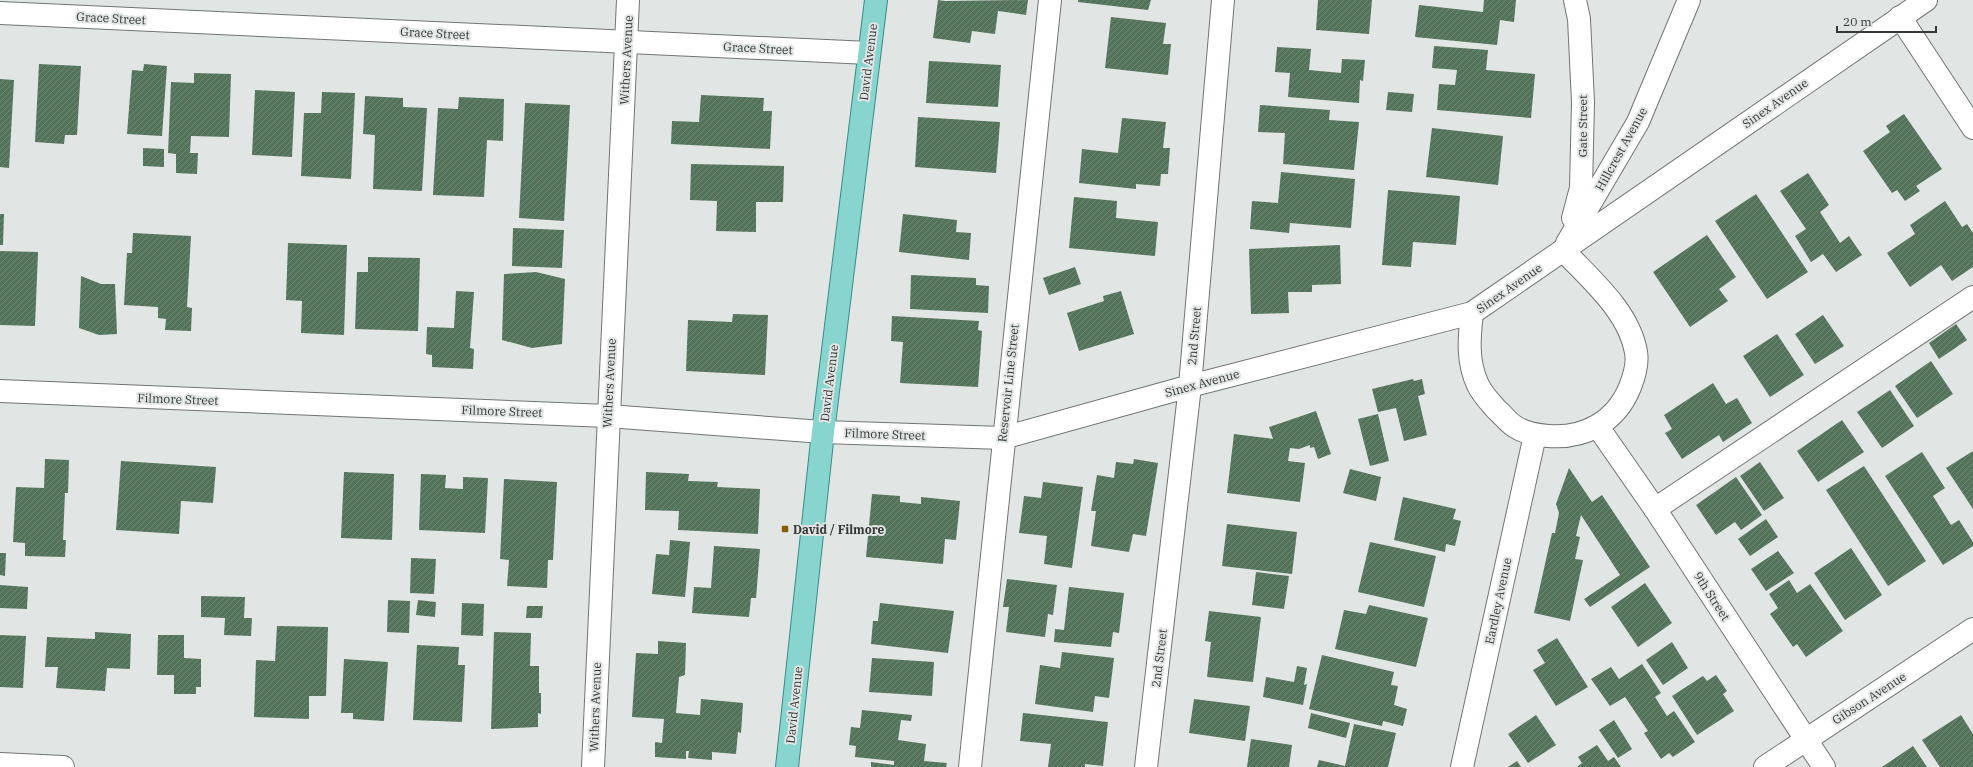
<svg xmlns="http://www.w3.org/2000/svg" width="1973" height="767" font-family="'IBM Plex Serif',serif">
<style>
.building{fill:url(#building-hatch)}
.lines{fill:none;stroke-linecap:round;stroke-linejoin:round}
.minor-casing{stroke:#717573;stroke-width:24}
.major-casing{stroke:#378c86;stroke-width:24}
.minor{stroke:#fff;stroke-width:22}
.major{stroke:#88d5d0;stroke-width:22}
.poi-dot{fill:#885f00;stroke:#e1e5e3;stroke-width:1.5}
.labels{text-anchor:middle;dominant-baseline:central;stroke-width:4;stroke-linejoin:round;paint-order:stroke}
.street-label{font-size:12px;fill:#363837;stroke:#e1e5e3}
.poi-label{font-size:12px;font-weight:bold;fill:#363837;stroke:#e1e5e3;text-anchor:start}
</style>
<defs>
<pattern id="building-hatch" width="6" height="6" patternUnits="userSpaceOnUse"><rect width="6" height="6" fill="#53735b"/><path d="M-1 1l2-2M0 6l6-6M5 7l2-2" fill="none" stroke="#6f8775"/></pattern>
</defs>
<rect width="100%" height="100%" fill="#e1e5e3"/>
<g class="building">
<path d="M938,0L945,1L1028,0L1026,15L998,11L995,34L972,31L970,43L933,38Z"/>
<path d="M1078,0H1151L1148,10L1078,2Z"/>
<path d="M1318,0H1372L1369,34L1316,30Z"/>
<path d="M1484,0H1516L1514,22L1500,20L1497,45L1415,37L1419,5L1483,12Z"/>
<path d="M1111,17L1166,23L1163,44H1171L1168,75L1105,68Z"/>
<path d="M1434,46L1488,50L1486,70L1535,74L1531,118L1437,110L1439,84L1455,85L1457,70L1432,68Z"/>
<path d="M1277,47L1311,49L1309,70L1341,73L1342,59L1365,60L1363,81L1360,80L1359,103L1288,97L1290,73L1275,72Z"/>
<path d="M929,61L1001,65L998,107L926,103Z"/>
<path d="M39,64L81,66L77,135H65L64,144L35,142Z"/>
<path d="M144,64L167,66L162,136L127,134L132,70L143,71Z"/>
<path d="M194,73L231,74L229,137L191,136L190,153H198L197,174L176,173V154L168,153L171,82L194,83Z"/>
<path d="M0,79L14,80L9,168L0,167Z"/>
<path d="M255,90L295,92L292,157L252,155Z"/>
<path d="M322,92L355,93L351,179L301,176L304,113H321Z"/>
<path d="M1388,92L1414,94L1412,112L1386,110Z"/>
<path d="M701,95L764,98L763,111H772L770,149L671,144L672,121L699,122Z"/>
<path d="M365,96L403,98V107L427,108L422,191L373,189L375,135L363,134Z"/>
<path d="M459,97L504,99L503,141L487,140L484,197L433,195L438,108L458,109Z"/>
<path d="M525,103L570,105L564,221L519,218Z"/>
<path d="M1260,105L1330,110L1329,120L1359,122L1354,170L1283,164L1285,133L1258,132Z"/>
<path d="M1904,114L1942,169L1916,186L1920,191L1905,201L1897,190L1892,193L1863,151L1890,132L1886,126Z"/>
<path d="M918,117L1000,122L996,173L915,167Z"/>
<path d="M1122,118L1166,122L1163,148H1170L1168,174H1161L1160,186L1136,184V189L1079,183L1082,149L1118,153Z"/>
<path d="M1432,128L1503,136L1498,185L1426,177Z"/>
<path d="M143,148L164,149V167L143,166Z"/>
<path d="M691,164L784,166L783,202H756V232L716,231L717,201L690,200Z"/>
<path d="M1281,172L1355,179L1351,228L1290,223L1289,233L1250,229L1252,201L1278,203Z"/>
<path d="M1808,173L1829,205L1820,212L1840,243L1849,236L1862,255L1836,272L1823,254L1811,262L1795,236L1806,229L1780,191Z"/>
<path d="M1388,190L1460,196L1456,245L1413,242L1411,267L1382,265Z"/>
<path d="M1756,194L1808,272L1767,299L1715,221Z"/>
<path d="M1074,197L1117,201L1116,218L1158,222L1155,256L1069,248Z"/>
<path d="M1945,201L1962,227L1967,224L1973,233V267L1952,281L1941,265L1910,287L1887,253L1915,234L1910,225Z"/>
<path d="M0,214H4L3,245H0Z"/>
<path d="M903,214L957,220L956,232L971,233L969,260L899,252Z"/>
<path d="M513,228L564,230L562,268L512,266Z"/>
<path d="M133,233L191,236L187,307L192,308L191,331L165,330L166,319L158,318V307L124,305L127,253H132Z"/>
<path d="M1707,235L1736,277L1719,289L1728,301L1690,327L1653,272Z"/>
<path d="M288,243L347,245L344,335L301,333L302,301L286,300Z"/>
<path d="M1340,245L1341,284L1312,285V292H1288L1289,313L1251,314L1249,249Z"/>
<path d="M0,251L38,252L35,326L0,325Z"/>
<path d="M368,257L420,258L418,331L355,329L357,272H368Z"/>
<path d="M1075,267L1081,284L1049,295L1043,278Z"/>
<path d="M536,272L565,279L562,344L532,348L502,340L504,274Z"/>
<path d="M911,275L976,278V285L989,286L988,313L910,309Z"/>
<path d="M81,276L101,284H115L117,334L99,335L79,328Z"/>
<path d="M456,291L474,292L470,348L474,349L473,369L432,367V355L426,354L427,327L454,328Z"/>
<path d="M1121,291L1134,334L1079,351L1067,313L1104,301L1103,296Z"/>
<path d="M733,314L768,315L765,375L686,371L688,320L732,322Z"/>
<path d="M1823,315L1844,346L1815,364L1795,334Z"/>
<path d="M892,316L979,321L978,330L982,331L978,387L900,383L903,342L891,341Z"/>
<path d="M1956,324L1967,340L1939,359L1929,343Z"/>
<path d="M1777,334L1804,375L1770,397L1743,356Z"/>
<path d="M1931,361L1953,394L1917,418L1895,386Z"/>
<path d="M1413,379L1414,381L1422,379L1425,394L1418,396L1427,435L1404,441L1396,408L1378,412L1372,389Z"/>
<path d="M1713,383L1726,404L1737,398L1752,423L1723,442L1719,435L1682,459L1665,433L1672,429L1664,415Z"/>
<path d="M1890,390L1914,426L1882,448L1857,412Z"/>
<path d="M1316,411L1331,454L1318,459L1314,447L1310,448V445L1299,449L1290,448L1288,461L1305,463L1300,502L1227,493L1234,434L1273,439L1269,427Z"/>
<path d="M1378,414L1389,461L1370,466L1358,419Z"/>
<path d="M1842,420L1864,452L1818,482L1797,451Z"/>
<path d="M1973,451V509L1946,468Z"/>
<path d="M1922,452L1945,488L1933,496L1951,525L1959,520L1973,542V546L1943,565L1885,476Z"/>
<path d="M45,459L69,460L68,493H65L63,540H66L65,557L25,556V543L13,542L16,487L44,488Z"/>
<path d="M1134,459L1158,463L1146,536L1133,534L1129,552L1091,546L1096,511H1091L1097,475L1114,478L1116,462L1133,464Z"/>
<path d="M121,461L216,467L213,503L181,501L179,534L116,530Z"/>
<path d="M1760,462L1784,498L1764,511L1740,476Z"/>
<path d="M1864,466L1926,561L1888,586L1826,490Z"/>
<path d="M1569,468L1592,502L1602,495L1650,567L1590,607L1584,599L1620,575L1581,515L1576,536L1580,537L1575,559L1583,560L1570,621L1534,613L1552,533H1555L1559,513L1556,504Z"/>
<path d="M1350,469L1381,477L1376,501L1343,493Z"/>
<path d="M344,472L394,474L392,540L341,538Z"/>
<path d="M646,472L689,474L688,481L718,482L717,487L760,489L758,534L678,530L679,511L645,510Z"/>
<path d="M421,474L446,475L445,488L463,489V477L488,478L485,533L419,530Z"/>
<path d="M1736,477L1762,515L1741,530L1735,522L1716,535L1696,505Z"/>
<path d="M504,479L557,482L553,560H548L547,588L507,586L509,560L500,559Z"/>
<path d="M1043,482L1083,487L1072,568L1044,564L1047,536L1019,533L1024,496L1041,498Z"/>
<path d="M872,494L900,496V502L921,504V497L960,501L956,540L945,539L943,564L866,557Z"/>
<path d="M1403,497L1456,509L1453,519L1461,521L1455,546L1446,544L1445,552L1394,540Z"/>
<path d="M1766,519L1778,537L1750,556L1738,539Z"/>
<path d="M1227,524L1297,532L1292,574L1222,566Z"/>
<path d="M670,540L690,542L685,597L652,594L656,554L669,555Z"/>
<path d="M1370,542L1436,556L1424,607L1358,592Z"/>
<path d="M714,546L760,549L756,598H751L749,617L692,613L694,587L711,588Z"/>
<path d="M1851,548L1882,595L1845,620L1814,573Z"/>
<path d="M1778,551L1794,573L1766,591L1751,569Z"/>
<path d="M0,553H6L5,576L0,575Z"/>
<path d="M411,558L436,559L434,594L410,593Z"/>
<path d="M1256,572L1289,576L1284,609L1252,605Z"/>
<path d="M1007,579L1057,585L1053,615L1048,614L1045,637L1006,632L1009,607H1003Z"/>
<path d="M1789,580L1797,593L1810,584L1843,631L1806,657L1797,644L1793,647L1770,614L1778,608L1769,594Z"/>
<path d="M1645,583L1672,623L1638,647L1611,607Z"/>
<path d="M0,585L28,587L27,609L0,608Z"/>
<path d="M1069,587L1124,593L1119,633L1113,632L1111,647L1054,642L1055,629L1064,630Z"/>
<path d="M201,596L245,597L244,618H252L251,636L224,635L225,618L201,617Z"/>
<path d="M388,600L410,601L409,633L387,632Z"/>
<path d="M418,600L436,602L435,617L416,615Z"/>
<path d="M462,603L484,604L483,636L461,635Z"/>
<path d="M880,603L954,611L948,653L871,644L873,621H878Z"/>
<path d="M1369,605L1428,618L1416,667L1335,649L1344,610L1366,614Z"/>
<path d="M527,606H543L542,618H526Z"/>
<path d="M1209,611L1261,617L1253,682L1207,677L1211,642L1205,641Z"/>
<path d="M277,626L328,627L326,696H309V719L254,717L256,660L275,661Z"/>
<path d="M95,632L131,634L130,669L107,668L105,691L56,688L58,667H45L47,637L95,639Z"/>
<path d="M494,632L531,633L530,666H539V693H541V714L538,713V727L491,729Z"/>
<path d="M0,635L26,636L23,688L0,687Z"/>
<path d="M158,635H184V658L201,659V687H196V694H174V675H157Z"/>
<path d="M1557,638L1588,687L1556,706L1533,670L1545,663L1537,650Z"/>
<path d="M658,641L686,643L685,675L679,677L676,713L700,715L701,699L743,703L741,733L738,732L736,754L712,752V760L688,758L689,751H686V759L655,757V742L662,743L664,719L632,717L636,653L658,654Z"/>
<path d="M1672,642L1688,668L1663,685L1646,660Z"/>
<path d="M417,645L459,647L458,665H465L462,722L413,720Z"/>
<path d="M1062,652L1114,658L1109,698L1095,696L1093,712L1035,704L1040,665L1060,668Z"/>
<path d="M1322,655L1394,672L1391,685L1398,686L1394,705L1407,709L1403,726L1383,721L1382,726L1309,709Z"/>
<path d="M872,658L934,662L932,696L869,692Z"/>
<path d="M344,659L388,662L384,721L353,719V713H341Z"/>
<path d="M1642,664L1661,693L1655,697L1667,716L1674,711L1695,742L1673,757L1669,753L1661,759L1644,733L1648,731L1625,697L1610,706L1591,679L1611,667L1619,679Z"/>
<path d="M1297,666L1307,668L1304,685L1307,684L1303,705L1263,697L1266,677L1294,682Z"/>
<path d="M1716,675L1727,691L1723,694L1734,711L1697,735L1672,696L1703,676L1707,681Z"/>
<path d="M1194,699L1250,706L1245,741L1189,733Z"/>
<path d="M862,710L912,715L911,721L901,720L898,740L926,744L924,761L947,763L946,767H871V762L894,765V761L855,757L856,746L849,745L851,727L860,728Z"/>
<path d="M1023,713L1108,722L1103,766L1085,764V767H1048L1051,744L1020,741Z"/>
<path d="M1311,713L1350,723L1346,738L1308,728Z"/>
<path d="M1536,715L1556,745L1528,763L1508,734Z"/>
<path d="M1961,715L1973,734V767H1940L1922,740Z"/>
<path d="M1614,720L1632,749L1618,758L1599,730Z"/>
<path d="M1354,724L1396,733L1388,767H1317L1319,760L1345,766Z"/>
<path d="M1251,739L1292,745L1289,767H1247Z"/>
<path d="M1597,745L1608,761L1614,757L1621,767H1577L1582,763L1578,757Z"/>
<path d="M1913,746L1927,767H1882Z"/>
<path d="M1517,761L1521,767H1508Z"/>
</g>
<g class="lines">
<g class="minor-casing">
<g id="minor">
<path d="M0,13L869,53"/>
<path d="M1900,17L1973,128"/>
<path d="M1573,218L1581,188L1583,102L1579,19L1575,0"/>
<path d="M1567,243L1638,122L1689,0"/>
<path d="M1472,313C1469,338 1467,362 1478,385C1482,394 1490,402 1496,409C1502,414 1507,421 1514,426C1524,433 1537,435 1548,436C1584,439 1616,422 1630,387C1634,377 1638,363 1636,352C1629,311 1590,279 1563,250"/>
<path d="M0,391L608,416L823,432L1003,438L1190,386L1472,313L1926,0"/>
<path d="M1598,427L1655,509L1824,767"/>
<path d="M1655,509L1973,297"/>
<path d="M0,764L63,767"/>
<path d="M593,767L628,0"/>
<path d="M970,767L1050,0"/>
<path d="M1146,767L1190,386L1223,0"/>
<path d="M1462,767L1535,435"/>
<path d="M1765,767L1973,629"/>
</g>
</g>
<g class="major-casing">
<path id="major" d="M787,767L823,432L876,0"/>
</g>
<use href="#minor" class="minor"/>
<use href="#major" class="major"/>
</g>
<rect class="poi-dot" x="781" y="525" width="8" height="8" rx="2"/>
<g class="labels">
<g class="street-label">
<text transform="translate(111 18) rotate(3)">Grace Street</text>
<text transform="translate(435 33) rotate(3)">Grace Street</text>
<text transform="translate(758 48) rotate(3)">Grace Street</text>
<text transform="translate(626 60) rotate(-87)">Withers Avenue</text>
<text transform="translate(868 62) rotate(-83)">David Avenue</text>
<text transform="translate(1775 103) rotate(-35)">Sinex Avenue</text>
<text transform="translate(1582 126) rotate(-90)">Gate Street</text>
<text transform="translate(1621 149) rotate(-61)">Hillcrest Avenue</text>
<text transform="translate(1509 288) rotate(-35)">Sinex Avenue</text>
<text transform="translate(1194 336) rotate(-85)">2nd Street</text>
<text transform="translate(609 383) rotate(-87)">Withers Avenue</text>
<text transform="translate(829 383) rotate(-83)">David Avenue</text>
<text transform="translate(1008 383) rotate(-84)">Reservoir Line Street</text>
<text transform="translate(1202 383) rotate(-15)">Sinex Avenue</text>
<text transform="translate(178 399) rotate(2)">Filmore Street</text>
<text transform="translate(502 411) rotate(2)">Filmore Street</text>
<text transform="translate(885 434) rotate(2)">Filmore Street</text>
<text transform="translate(1712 596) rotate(57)">9th Street</text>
<text transform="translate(1498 601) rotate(-78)">Eardley Avenue</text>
<text transform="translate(1159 658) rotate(-83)">2nd Street</text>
<text transform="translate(1869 698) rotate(-33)">Gibson Avenue</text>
<text transform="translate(794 705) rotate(-84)">David Avenue</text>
<text transform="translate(595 707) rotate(-88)">Withers Avenue</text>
</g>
<g class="poi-label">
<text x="793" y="529">David / Filmore</text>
</g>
</g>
<path d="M1837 26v6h99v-6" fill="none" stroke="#363837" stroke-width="2"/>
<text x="1843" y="26" font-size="12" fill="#363837" stroke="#e1e5e3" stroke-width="3" paint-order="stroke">20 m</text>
</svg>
